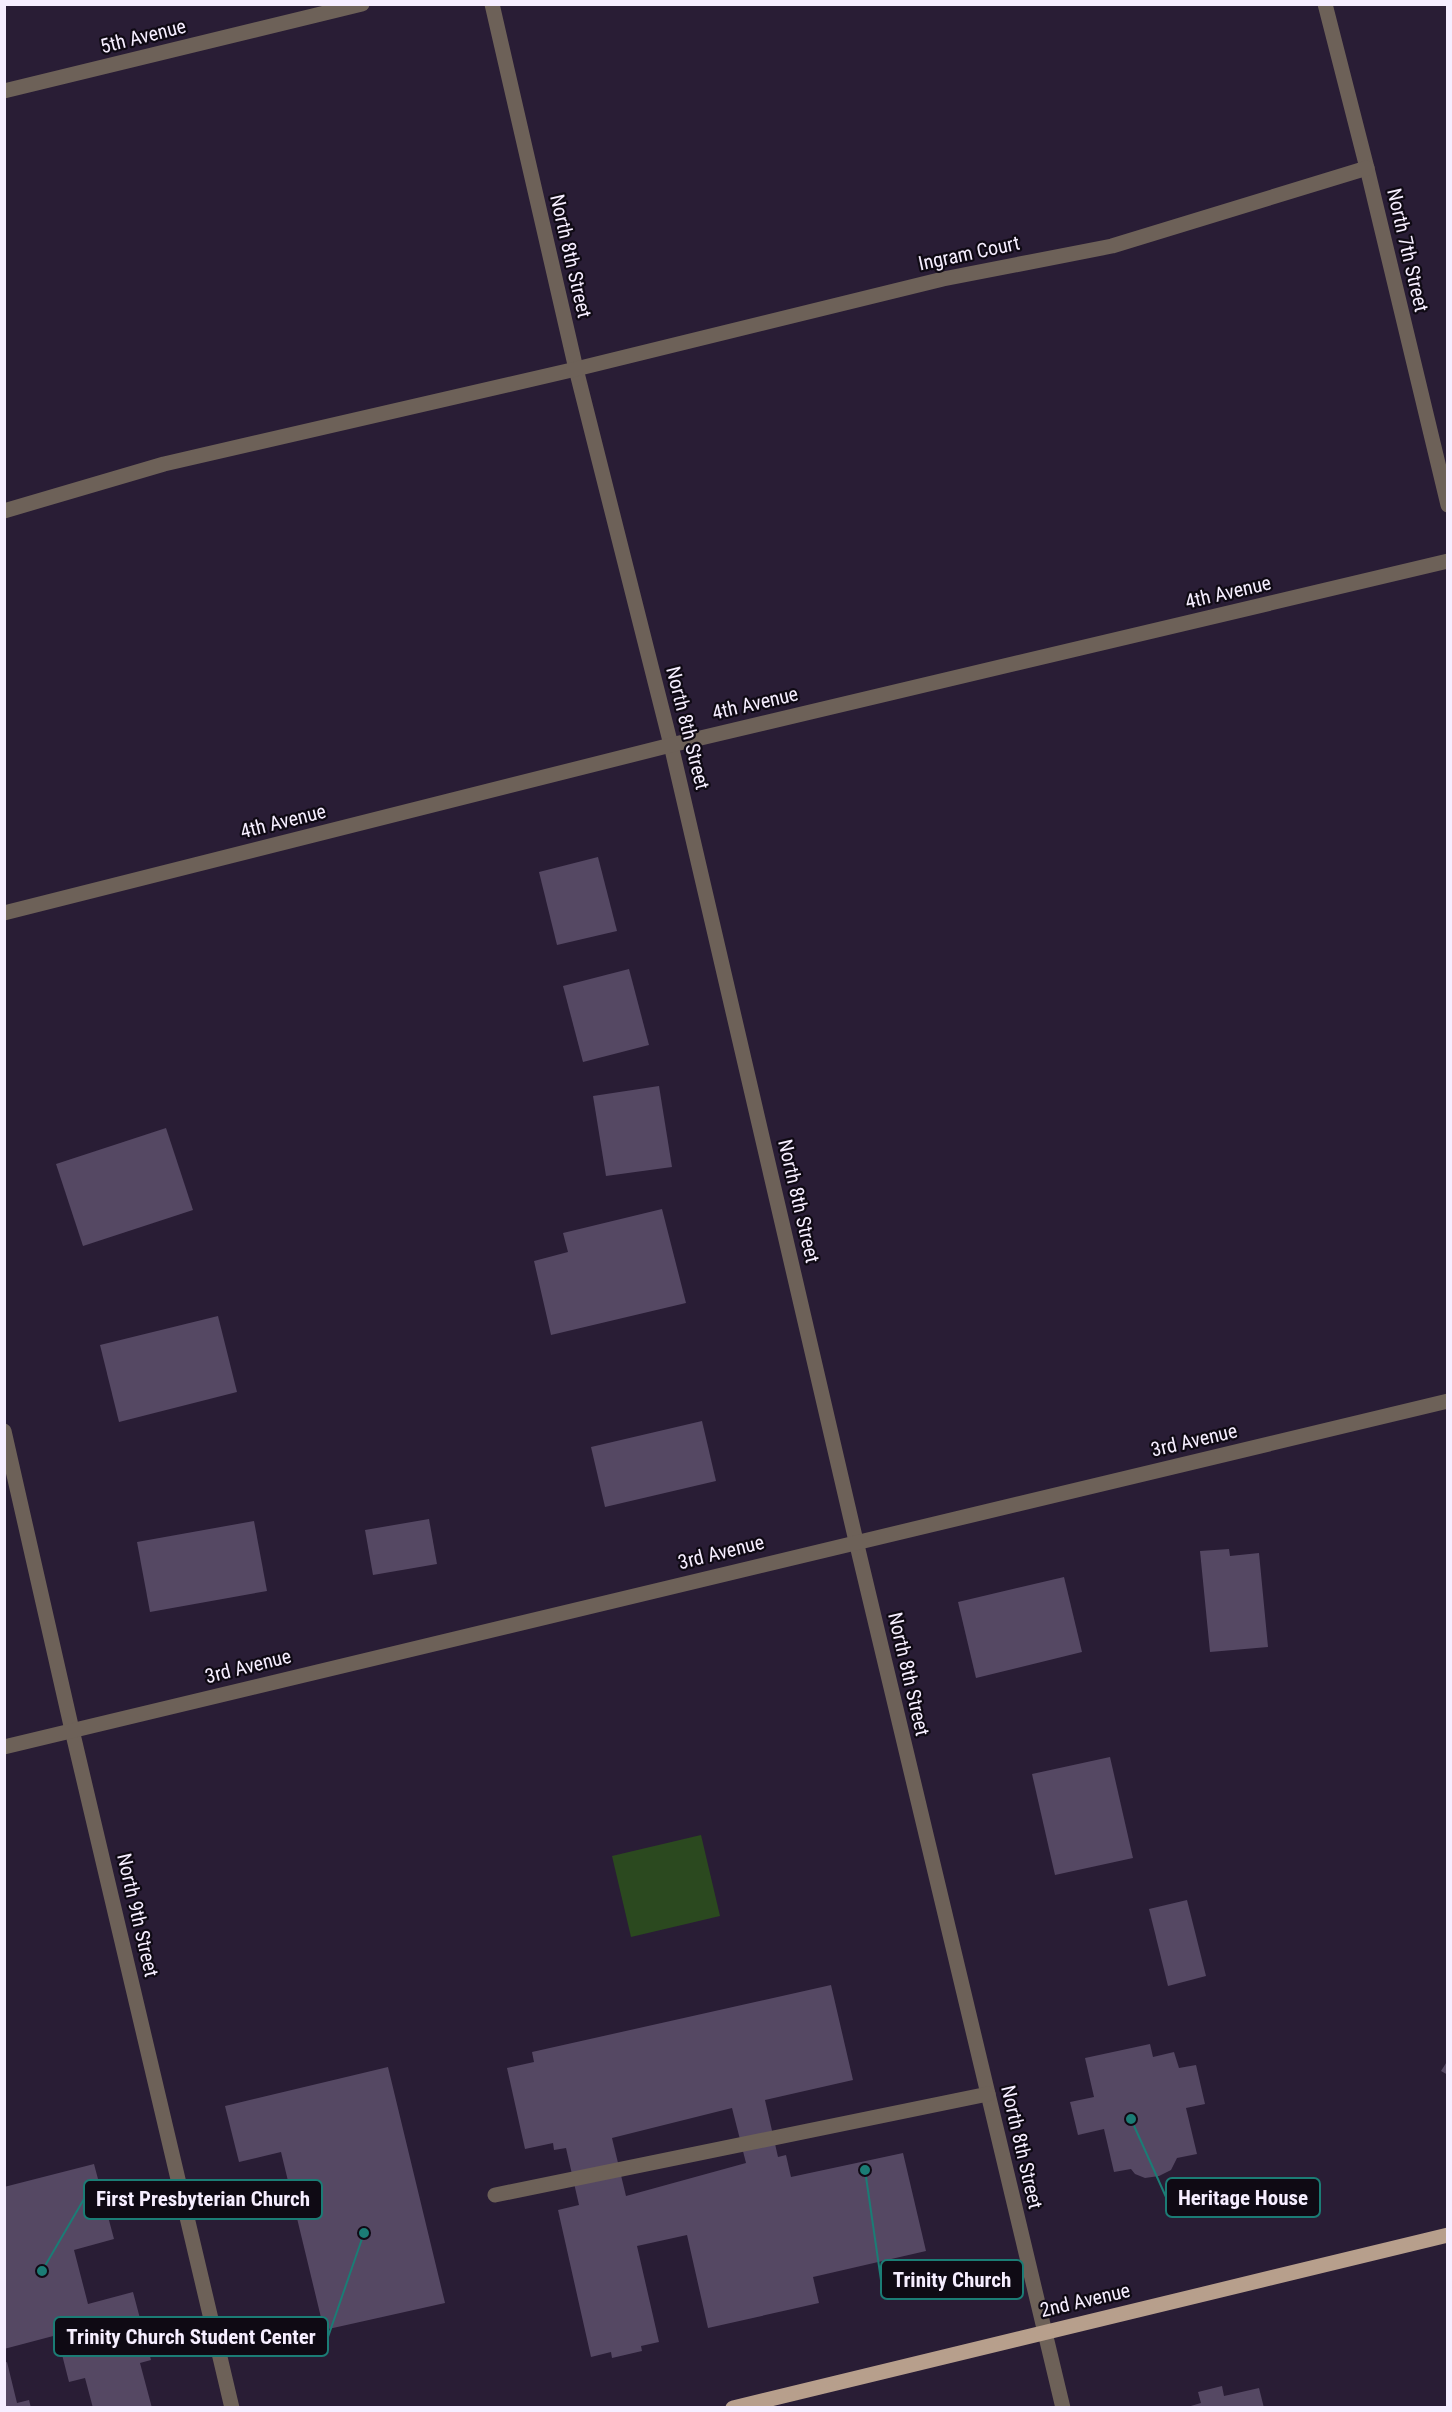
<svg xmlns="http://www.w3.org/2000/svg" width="1452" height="2412" font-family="'Roboto Condensed',sans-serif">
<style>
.green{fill:#2b491f}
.building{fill:#554863;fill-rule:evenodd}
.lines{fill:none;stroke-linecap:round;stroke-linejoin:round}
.minor{stroke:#6d6158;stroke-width:15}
.major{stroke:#b79f8c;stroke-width:15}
.labels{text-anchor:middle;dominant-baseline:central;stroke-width:4.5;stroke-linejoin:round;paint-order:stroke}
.street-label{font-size:20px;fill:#f6eeff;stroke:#0f0a14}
.leader{fill:none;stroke:#1b7c75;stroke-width:2}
.callout-dot{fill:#1b7c75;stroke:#0f0a14;stroke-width:2}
.callout{fill:#0f0a14;stroke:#1b7c75;stroke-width:2}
.callout-label{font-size:21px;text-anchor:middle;font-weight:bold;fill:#f6eeff}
</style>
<rect width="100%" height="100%" fill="#291d35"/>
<path class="green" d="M701,1835L720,1916L631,1937L612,1856Z"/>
<g class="building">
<path d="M598,857L617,931L557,945L539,872Z"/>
<path d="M629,969L649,1045L583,1062L563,986Z"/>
<path d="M659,1086L672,1167L606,1176L593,1096Z"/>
<path d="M166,1128L193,1210L83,1246L56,1164Z"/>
<path d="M662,1209L686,1303L551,1335L534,1261L568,1252L563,1233Z"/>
<path d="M218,1316L237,1392L119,1422L100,1345Z"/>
<path d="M702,1421L716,1481L605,1507L591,1447Z"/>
<path d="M429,1519L437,1564L373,1575L365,1530Z"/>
<path d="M254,1521L267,1591L150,1612L137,1542Z"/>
<path d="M1229,1549L1230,1556L1259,1553L1268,1647L1210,1652L1200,1551Z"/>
<path d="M1064,1577L1082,1652L976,1678L958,1602Z"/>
<path d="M1110,1757L1133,1858L1055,1875L1032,1774Z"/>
<path d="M1187,1900L1206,1976L1168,1986L1149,1909Z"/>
<path d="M831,1985L853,2080L765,2100L778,2157L786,2155L791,2177L903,2153L926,2251L813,2277L819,2303L708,2328L687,2235L637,2246L659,2342L641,2346L642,2351L612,2358L611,2352L591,2357L558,2210L579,2205L566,2148L554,2150L553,2143L525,2149L507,2068L534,2062L532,2052ZM732,2108L746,2163L626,2196L612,2138Z"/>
<path d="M1150,2044L1153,2057L1174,2052L1179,2068L1196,2065L1205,2104L1186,2108L1197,2154L1177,2158L1171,2170L1159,2176L1145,2178L1135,2174L1131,2169L1114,2172L1104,2129L1078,2135L1070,2102L1094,2097L1085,2058Z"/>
<path d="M1448,2060V2075L1441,2071Z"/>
<path d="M388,2067L445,2303L324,2330L281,2152L239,2162L225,2106Z"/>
<path d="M94,2164L114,2239L74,2250L88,2304L133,2292L151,2360L140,2363L152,2408H93L85,2378L69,2382L57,2335L4,2349V2187Z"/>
<path d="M7,2362L17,2403L29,2400L31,2408H4V2363Z"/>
<path d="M1222,2386L1224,2396L1259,2388L1264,2408H1184L1201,2403L1198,2392Z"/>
</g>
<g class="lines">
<g class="minor">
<path d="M492,4L576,369L671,745L856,1541L1063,2408"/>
<path d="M1325,4L1367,168L1448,505"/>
<path d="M4,91L362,4"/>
<path d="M4,511L164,464L576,369L943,279L1112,246L1367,168"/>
<path d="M4,913L671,745L1448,561"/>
<path d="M4,1431L72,1730L232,2408"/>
<path d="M4,1747L1448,1401"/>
<path d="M495,2195L988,2094"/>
</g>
<path class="major" d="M733,2408L1448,2235"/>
</g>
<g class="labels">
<g class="street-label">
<text transform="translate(143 36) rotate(-14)">5th Avenue</text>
<text transform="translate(1408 250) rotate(77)">North 7th Street</text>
<text transform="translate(969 253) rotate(-12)">Ingram Court</text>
<text transform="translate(571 256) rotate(77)">North 8th Street</text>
<text transform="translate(1228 592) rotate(-13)">4th Avenue</text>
<text transform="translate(755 703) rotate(-13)">4th Avenue</text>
<text transform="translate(688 728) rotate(76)">North 8th Street</text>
<text transform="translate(283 821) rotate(-14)">4th Avenue</text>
<text transform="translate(799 1201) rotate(77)">North 8th Street</text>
<text transform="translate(1194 1440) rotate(-13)">3rd Avenue</text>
<text transform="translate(721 1552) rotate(-14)">3rd Avenue</text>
<text transform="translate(248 1666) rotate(-14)">3rd Avenue</text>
<text transform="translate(909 1674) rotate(77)">North 8th Street</text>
<text transform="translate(138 1915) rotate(77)">North 9th Street</text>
<text transform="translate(1022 2147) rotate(77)">North 8th Street</text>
<text transform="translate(1085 2300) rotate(-13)">2nd Avenue</text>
</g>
</g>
<path class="leader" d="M1131 2119L1166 2197M42 2271L84 2199M865 2170L881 2280M364 2233L328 2337"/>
<g class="callout-dot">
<circle cx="1131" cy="2119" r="6"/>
<circle cx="42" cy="2271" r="6"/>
<circle cx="865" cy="2170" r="6"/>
<circle cx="364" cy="2233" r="6"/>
</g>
<g class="callout">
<rect x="1166" y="2178" width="154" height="39" rx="6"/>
<rect x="84" y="2180" width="238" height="39" rx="6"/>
<rect x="881" y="2260" width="142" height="39" rx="6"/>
<rect x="54" y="2317" width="274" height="39" rx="6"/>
</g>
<g class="callout-label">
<text x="1243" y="2205">Heritage House</text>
<text x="203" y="2206">First Presbyterian Church</text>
<text x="952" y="2287">Trinity Church</text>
<text x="191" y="2344">Trinity Church Student Center</text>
</g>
<rect width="1452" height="2412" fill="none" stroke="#f6eeff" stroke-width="12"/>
</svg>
